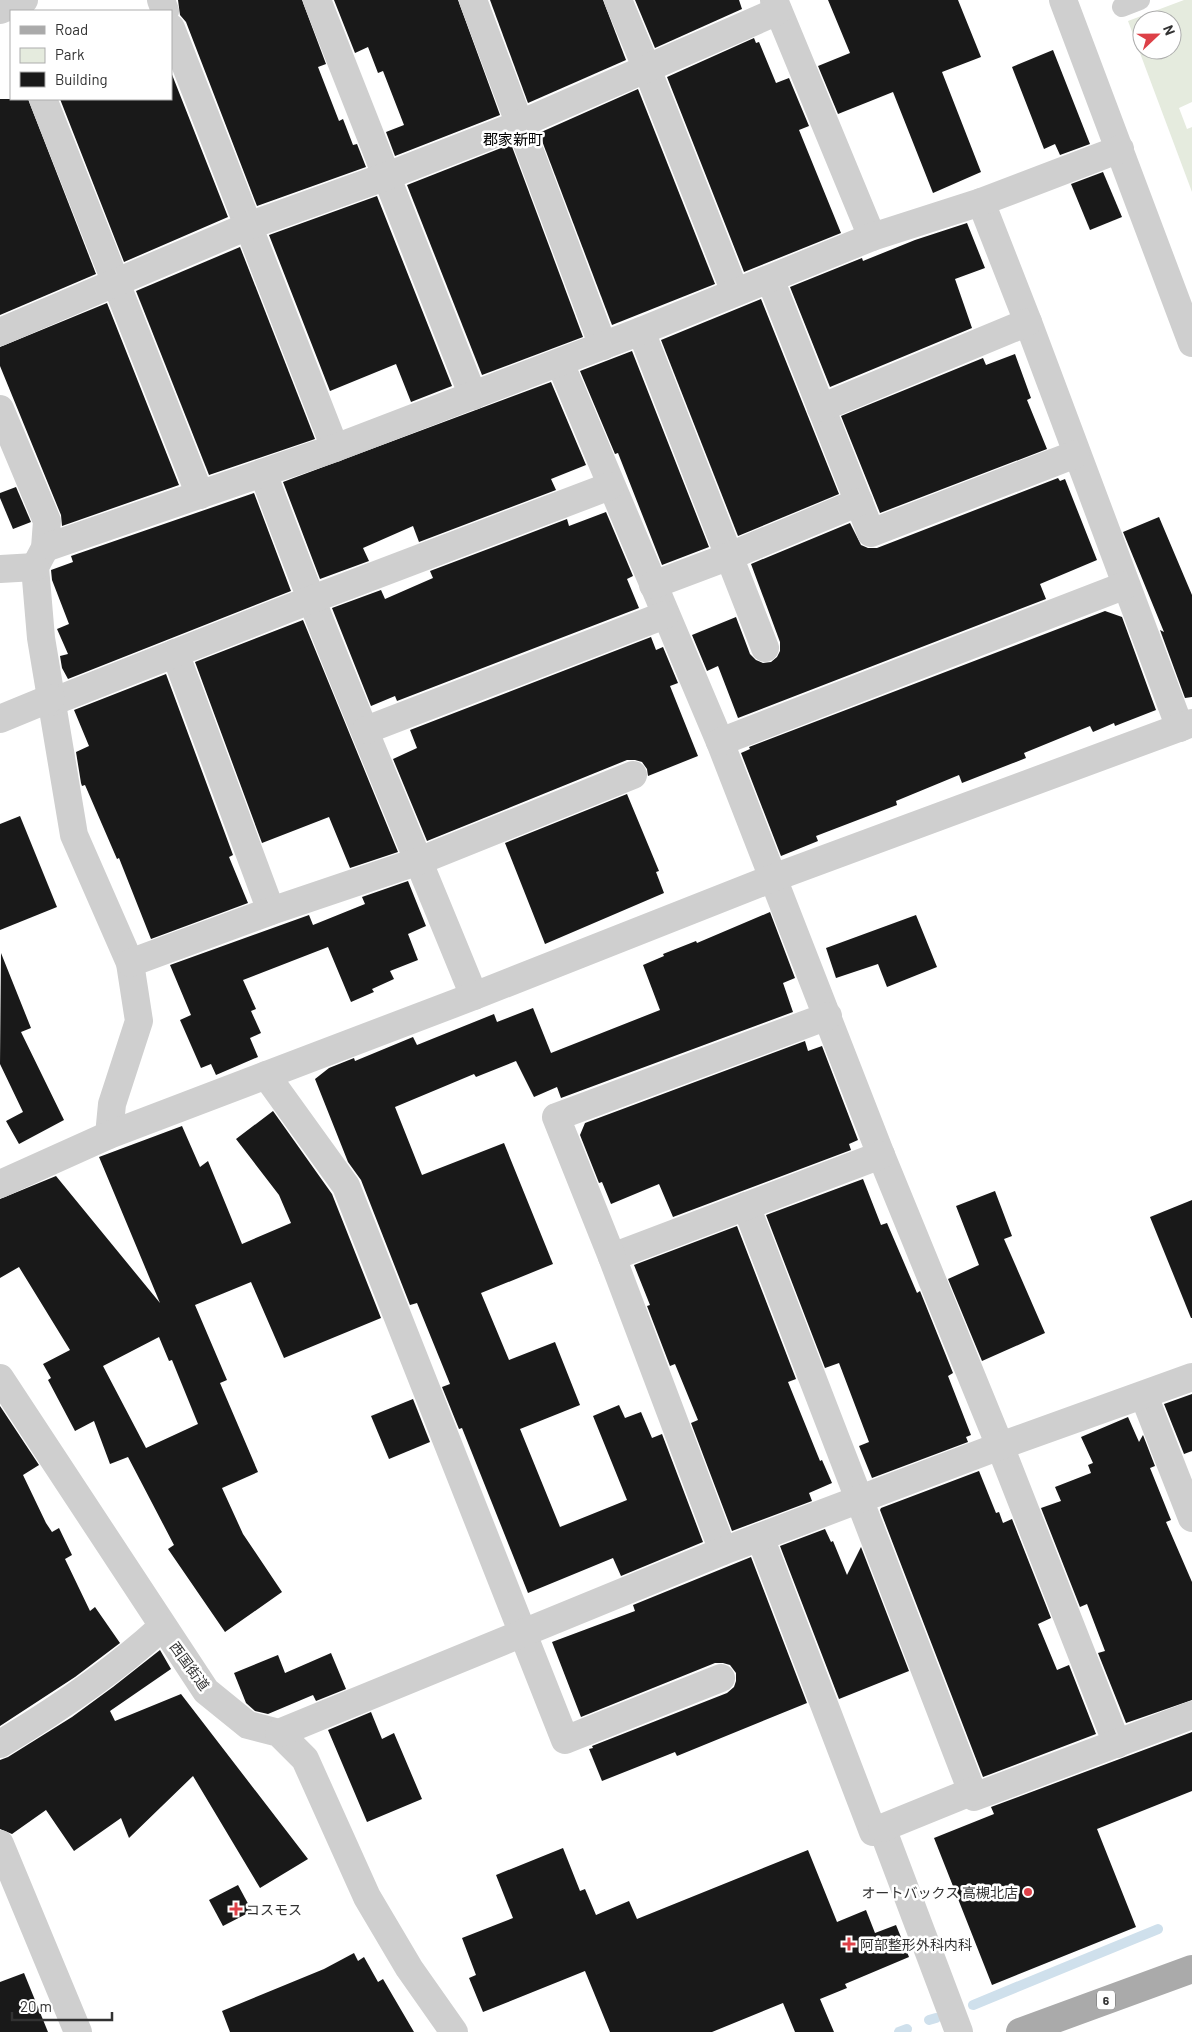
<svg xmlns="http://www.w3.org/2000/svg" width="1192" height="2032" font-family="Barlow,'Noto Sans JP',sans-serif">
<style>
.green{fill:#e5ebde;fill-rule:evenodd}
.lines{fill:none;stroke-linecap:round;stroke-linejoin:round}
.stream{stroke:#cfe0ec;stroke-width:10}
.building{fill:#191919;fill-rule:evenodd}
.service{stroke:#cfcfcf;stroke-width:20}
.minor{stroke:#cfcfcf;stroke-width:28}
.primary{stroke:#aaa;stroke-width:28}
.poi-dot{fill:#dd4047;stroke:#fff;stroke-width:2}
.labels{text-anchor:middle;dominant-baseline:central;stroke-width:5;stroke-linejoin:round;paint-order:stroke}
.shield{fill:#fff;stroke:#707070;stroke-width:1}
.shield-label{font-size:12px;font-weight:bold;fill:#323232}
.street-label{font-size:14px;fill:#323232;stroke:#fff}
.poi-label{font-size:14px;fill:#323232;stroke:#fff;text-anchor:start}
.neighbourhood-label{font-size:15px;fill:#000;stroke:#fff}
</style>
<rect width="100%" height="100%" fill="#fff"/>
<path class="green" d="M1184,0H1192V102L1179,108L1187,129L1192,127V192L1128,21ZM1142,20H1172V50H1142Z"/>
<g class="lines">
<g class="stream">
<path d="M973,2005L1158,1929"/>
<path d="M929,2020L936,2018"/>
<path d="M899,2032L907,2029"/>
</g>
</g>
<g class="building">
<path d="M178,0H302L326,64L318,67L339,121L343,119L353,145L357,144L366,167L257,206L186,22L180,15Z"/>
<path d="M334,0H458L500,115L395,156L386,132L404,125L383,71L378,73L368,47L355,53Z"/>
<path d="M490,0H603L626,60L528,103Z"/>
<path d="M635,0H739L742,9L655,48Z"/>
<path d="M828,0H958L981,57L942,72L981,172L933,193L893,92L838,114L818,66L850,53Z"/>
<path d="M754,38L756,43L759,42L776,83L789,78L809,126L799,130L841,233L744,272L667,77Z"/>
<path d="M1053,50L1090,144L1060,155L1055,144L1044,149L1012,67Z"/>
<path d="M171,72L228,217L124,262L60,99H171Z"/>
<path d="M638,89L715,284L612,325L539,133Z"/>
<path d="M0,99H28L96,274L0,315Z"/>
<path d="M511,144L583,337L482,375L407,185Z"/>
<path d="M1103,172L1122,217L1090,230L1071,184Z"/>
<path d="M377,196L452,386L411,402L396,364L330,391L269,235Z"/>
<path d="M967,223L985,268L955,279L972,328L830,387L790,287L862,258L863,261L915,240Z"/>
<path d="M240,247L315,439L209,475L136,291Z"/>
<path d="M761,299L839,494L738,536L661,340Z"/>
<path d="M107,303L179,485L62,526L61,515L0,366V347Z"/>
<path d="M632,351L709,547L662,565L618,453L615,454L580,371Z"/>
<path d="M1015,354L1031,398L1027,400L1047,449L880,513L841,416L983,358L986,365Z"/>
<path d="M551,382L586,465L551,479L556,490L419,542L413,526L363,548L369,561L320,579L283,482Z"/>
<path d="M1058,478L1060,481L1065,479L1097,560L1040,584L1046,599L738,718L718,666L707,671L692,635L736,617L750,654L756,660L763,663L771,662L777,657L780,651V642L751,564L850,523L861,545L868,548H877Z"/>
<path d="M16,487L31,522L13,529L0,498V493Z"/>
<path d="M254,493L291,591L68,679L62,668L60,656L68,654L57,629L69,624L52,580L51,570L73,562L71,556Z"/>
<path d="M606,512L633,576L627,579L639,608L397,701L395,696L371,706L332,608L381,590L385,599L433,578L430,571L567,519L569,526Z"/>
<path d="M1159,517L1192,595V697L1185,698L1160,630L1164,632L1123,532Z"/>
<path d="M1105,611L1122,617L1156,710L1115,726L1114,723L1093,732L1090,726L1024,753L1026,758L962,783L959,775L896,801L897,805L816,836L818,841L781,856L741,753L750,749L749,747Z"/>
<path d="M303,620L398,852L350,868L329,817L262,843L195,662Z"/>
<path d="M651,637L656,650L663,647L678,683L670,686L698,756L648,776L647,769L642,762L635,760H627L427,841L393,759L417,748L410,730Z"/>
<path d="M166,674L233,855L229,857L248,903L151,939L119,858L117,859L85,785L82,786L81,783L76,752L89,746L74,710Z"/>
<path d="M627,794L659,871L656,872L664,893L545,944L505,843Z"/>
<path d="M20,816L57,907L0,930V824Z"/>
<path d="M408,881L426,926L408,934L418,960L390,971L394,979L372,989L374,992L351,1002L328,947L243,980L256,1009L251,1011L261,1033L250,1038L258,1057L216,1075L211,1064L201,1068L180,1020L191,1015L170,965L309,915L313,925L365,904L362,897Z"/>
<path d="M770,912L795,978L783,983L793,1012L561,1098L557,1087L534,1097L516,1061L476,1077L474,1074L395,1107L422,1175L504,1143L553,1264L481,1293L509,1360L555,1342L580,1405L520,1429L560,1527L627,1500L593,1416L619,1405L625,1418L641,1412L652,1438L662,1434L703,1542L621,1576L613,1558L528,1593L462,1428L459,1429L442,1387L450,1384L417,1303L410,1305L361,1180L348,1162L315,1079L329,1068L354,1058L355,1061L413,1037L417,1045L494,1014L497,1022L533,1008L551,1053L660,1010L643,965L664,956L663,954L696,941L697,943Z"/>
<path d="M916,915L937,967L887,987L878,964L836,978L826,948Z"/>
<path d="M1,953L31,1028L21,1032L64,1120L19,1144L6,1121L23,1112L0,1064Z"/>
<path d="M805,1041L808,1051L822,1046L858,1140L849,1144L851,1150L673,1217L659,1184L611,1204L602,1182L599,1183L580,1135L585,1123Z"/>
<path d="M273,1111L332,1194L381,1318L284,1358L251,1282L195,1305L227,1380L220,1383L258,1472L222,1488L243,1534L282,1592L225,1632L168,1549L174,1545L128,1457L110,1464L94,1421L75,1431L48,1380L51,1378L43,1364L70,1350L19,1267L0,1278V1199L56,1176L160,1303L99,1157L182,1126L200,1167L208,1161L242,1244L291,1223L279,1195L236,1139ZM159,1337L169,1361L172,1360L198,1424L146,1448L103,1366Z"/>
<path d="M863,1179L881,1225L887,1223L917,1293L920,1291L953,1373L948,1376L971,1435L966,1437L968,1442L872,1478L859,1446L869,1442L839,1363L825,1368L766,1215Z"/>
<path d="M995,1191L1012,1236L1004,1239L1045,1333L982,1361L948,1279L979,1265L956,1206Z"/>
<path d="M1192,1200V1318H1191L1150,1217Z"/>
<path d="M737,1226L796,1379L788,1382L820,1461L822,1460L832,1483L809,1493L812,1501L732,1531L691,1423L698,1420L675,1364L670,1366L647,1306L650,1305L634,1265Z"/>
<path d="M1192,1394V1451L1184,1454L1164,1404Z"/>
<path d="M413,1399L430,1442L389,1459L371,1416Z"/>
<path d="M0,1406L39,1465L23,1475L46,1523L52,1532L59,1528L72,1555L65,1559L90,1611L95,1607L120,1643L75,1677L0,1726Z"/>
<path d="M1128,1417L1139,1442L1143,1435L1155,1466L1150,1468L1171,1520L1166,1522L1192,1582V1700L1126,1723L1098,1653L1105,1651L1087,1604L1080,1607L1041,1508L1061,1501L1055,1487L1091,1473L1088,1465L1093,1463L1081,1437Z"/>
<path d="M979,1471L996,1513L999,1512L1003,1523L1012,1519L1051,1618L1038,1624L1057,1670L1069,1665L1096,1734L983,1777L880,1510L881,1508Z"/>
<path d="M825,1529L831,1542L833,1541L847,1575L861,1547L909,1671L839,1699L780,1546Z"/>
<path d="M751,1557L807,1703L677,1756L675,1752L602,1781L589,1749L593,1748L592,1746L727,1693L734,1687L736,1681V1673L730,1665L723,1663H715L581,1717L552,1642L635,1611L633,1605Z"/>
<path d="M160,1650L171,1669L110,1711L115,1721L181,1694L308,1859L260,1888L193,1776L129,1838L121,1818L74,1851L46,1810L12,1834L0,1829V1760L8,1757L72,1717L113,1687Z"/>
<path d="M331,1653L346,1689L316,1701L313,1695L268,1714L255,1711L246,1703L234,1673L278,1655L285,1673Z"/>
<path d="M371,1712L382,1739L394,1733L422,1799L367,1822L328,1730Z"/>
<path d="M1192,1732V1791L1097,1829L1136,1927L992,1985L934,1838L994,1814L991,1807Z"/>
<path d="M563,1848L580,1891L585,1889L596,1915L629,1901L637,1919L808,1850L837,1922L866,1910L875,1933L896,1925L909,1957L845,1984L847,1988L820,1999L834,2032H795L783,2003L712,2032H610L585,1971L483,2012L469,1978L476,1975L462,1938L513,1918L496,1875Z"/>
<path d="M238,1885L252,1911L223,1926L209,1900Z"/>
<path d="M354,1953L358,1961L364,1957L378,1982L383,1979L414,2032H230L222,2011L324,1969Z"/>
<path d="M24,1973L48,2032H0V1982Z"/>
</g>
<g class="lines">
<path class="service" d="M1122,7L1140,0"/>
<g class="minor">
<path d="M161,0L165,11"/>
<path d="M317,0L473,396"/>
<path d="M473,0L603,346"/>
<path d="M618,0L647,69L735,292"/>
<path d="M774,0L872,237"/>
<path d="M1063,0L1192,343"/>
<path d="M0,10L24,0"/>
<path d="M171,28L335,448"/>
<path d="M43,99L200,495"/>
<path d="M981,202L1028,322L1180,728"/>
<path d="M770,279L871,533L1076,454"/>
<path d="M641,331L765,648"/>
<path d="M0,332L248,226L387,176L520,124L778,11"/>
<path d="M560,363L720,742L881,1155L1000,1446L1117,1744"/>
<path d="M821,408L1028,322"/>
<path d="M0,409L47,521L45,548L35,567L41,638L74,835L130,963L139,1021L112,1104L109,1135"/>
<path d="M263,473C328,649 403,821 474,996"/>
<path d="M45,548L335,448L641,331L872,237L981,202L1120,149"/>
<path d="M0,569L35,567"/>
<path d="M653,585L730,556L859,502"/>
<path d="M175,653L271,911"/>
<path d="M52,702L310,600L610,486"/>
<path d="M0,719L51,698"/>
<path d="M366,730L665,615"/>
<path d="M720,742L1126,585"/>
<path d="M130,963L271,911L419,861L633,775"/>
<path d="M266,1075L346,1186L565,1740L721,1678"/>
<path d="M0,1184L109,1135L474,996L773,878L1192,723"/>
<path d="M746,1206L974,1797L1192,1715"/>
<path d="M612,1257L881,1155"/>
<path d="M0,1378L206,1691L248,1725L279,1733L305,1759L367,1897L409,1968L454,2032"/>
<path d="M1144,1396L1192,1518"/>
<path d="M760,1537L873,1832L882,1828L959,2032"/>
<path d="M723,1551L612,1257L556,1117L828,1016"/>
<path d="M279,1733L723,1551L1000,1446L1192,1377"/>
<path d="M0,1744C57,1710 113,1672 162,1627"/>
<path d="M882,1828L973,1791"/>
<path d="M0,1844L78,2032"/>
</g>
<path class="primary" d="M1020,2032L1192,1969"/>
</g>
<g class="poi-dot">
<circle cx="1028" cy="1892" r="5"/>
<path d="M233.5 1901.5h5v5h5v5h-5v5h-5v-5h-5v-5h5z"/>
<path d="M846.5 1936.5h5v5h5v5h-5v5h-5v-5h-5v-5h5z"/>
</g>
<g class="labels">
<rect class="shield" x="1097" y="1990.5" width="18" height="19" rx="4"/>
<g class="shield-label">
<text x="1106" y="2000">6</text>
</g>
<g class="street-label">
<text transform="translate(190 1666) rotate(54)">西国街道</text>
</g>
<g class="poi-label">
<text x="1018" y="1892" text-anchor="end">オートバックス 高槻北店</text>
<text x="246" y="1909">コスモス</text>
<text x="860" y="1944">阿部整形外科内科</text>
</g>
<g class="neighbourhood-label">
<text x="513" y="139">郡家新町</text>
</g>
</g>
<rect x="10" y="10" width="162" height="90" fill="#ffffff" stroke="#adadad"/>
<rect x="20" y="26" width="25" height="8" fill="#aaaaaa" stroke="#adadad"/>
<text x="55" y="35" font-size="15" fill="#323232">Road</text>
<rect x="20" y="48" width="25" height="15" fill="#e5ebde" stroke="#adadad"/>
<text x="55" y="60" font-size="15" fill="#323232">Park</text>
<rect x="20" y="72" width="25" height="15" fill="#191919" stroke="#adadad"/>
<text x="55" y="85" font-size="15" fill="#323232">Building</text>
<g transform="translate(1157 35) rotate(68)"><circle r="24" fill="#ffffff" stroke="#adadad"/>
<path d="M0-4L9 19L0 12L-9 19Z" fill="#dd4047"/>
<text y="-8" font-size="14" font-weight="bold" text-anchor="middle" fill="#323232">N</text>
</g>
<path d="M12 2012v8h100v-8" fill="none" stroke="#323232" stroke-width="2.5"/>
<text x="20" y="2012" font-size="15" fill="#323232" stroke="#ffffff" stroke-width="4" paint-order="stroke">20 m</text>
</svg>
